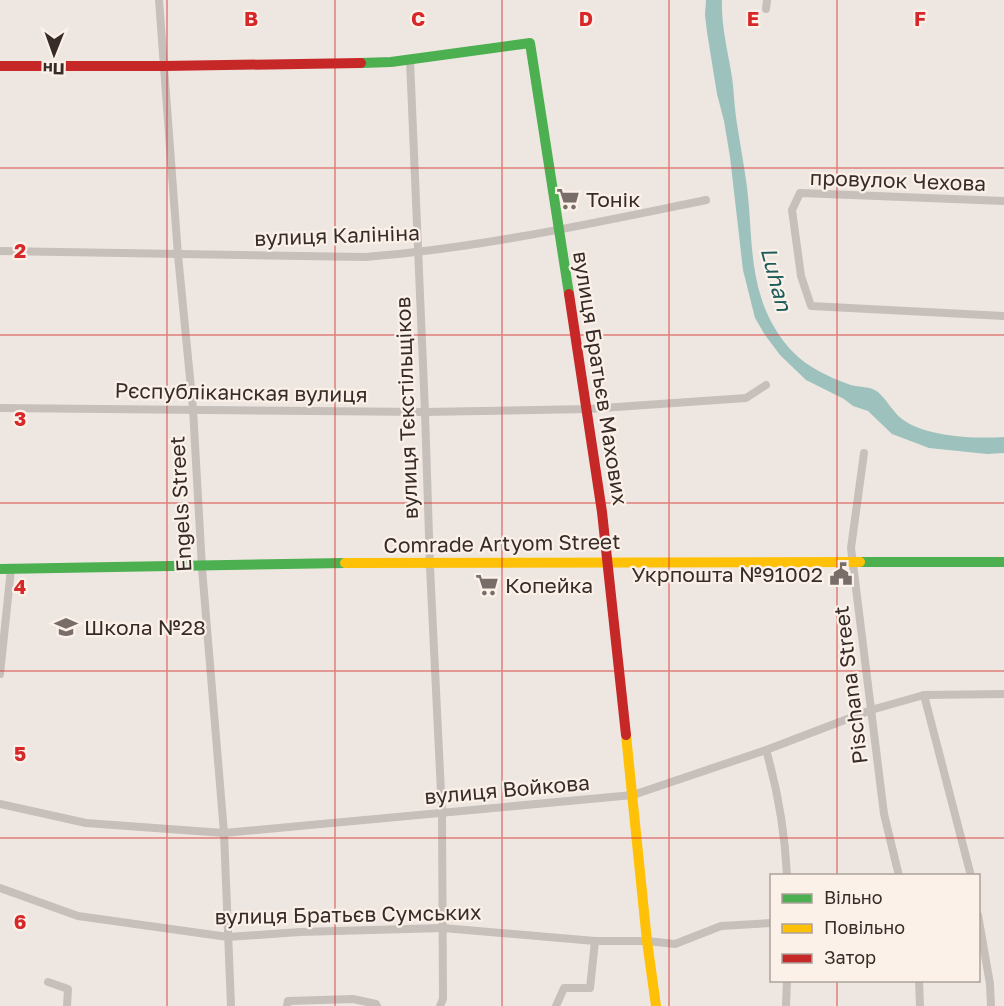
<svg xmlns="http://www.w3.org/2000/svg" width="1004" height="1006" font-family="'Golos Text',sans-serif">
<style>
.water{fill:#9dc2bd}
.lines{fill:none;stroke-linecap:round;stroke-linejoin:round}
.street{stroke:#c7bfba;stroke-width:8}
.fast{stroke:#4caf50;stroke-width:10}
.slow{stroke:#ffc107;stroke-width:10}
.jam{stroke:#c62828;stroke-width:10}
.grid{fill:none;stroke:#d62828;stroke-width:1.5;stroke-opacity:0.55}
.labels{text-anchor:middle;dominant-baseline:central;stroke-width:4.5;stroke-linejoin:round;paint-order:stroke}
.street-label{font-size:21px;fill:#382c28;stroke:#fbf1e9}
.poi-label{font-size:21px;fill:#382c28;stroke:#fbf1e9;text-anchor:start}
.water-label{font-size:22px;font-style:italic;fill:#1b5c5a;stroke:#fbf1e9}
.grid-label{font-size:20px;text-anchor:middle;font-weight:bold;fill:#d62828;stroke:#fbf1e9;stroke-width:4.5;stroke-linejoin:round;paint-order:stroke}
</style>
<rect width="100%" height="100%" fill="#eee7e1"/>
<path class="water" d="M706,0H722C721,25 728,52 732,77C734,90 734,104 736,117C739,138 743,159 746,180C752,219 749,260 761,297C767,317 779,338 793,352C809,368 827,376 848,384C858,388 868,385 878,392C887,400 893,412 902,419C925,437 976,439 1004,437V453L987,454L929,448L892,434L868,411L853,406L844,399L806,380L780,355L765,335L755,318L743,270L730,157L724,121L717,94L707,32L705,15Z"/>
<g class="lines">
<g class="street">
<path d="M159,0L178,255L193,409L202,568L224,833L231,1006"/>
<path d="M766,9L767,0"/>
<path d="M410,60L425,412L430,567L442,813L443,999L440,1006"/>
<path d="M1004,201L800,193L792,210L801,276L811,306L1004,316"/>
<path d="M0,251L365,257C480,248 593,223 706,200"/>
<path d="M0,408L425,412L588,409L746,398L766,385"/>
<path d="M864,453L851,548L884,814L899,876"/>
<path d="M0,674L11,569"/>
<path d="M924,695L971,876"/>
<path d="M766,750C778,791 785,833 787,876"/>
<path d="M0,804L86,823L224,833L633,795L766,750L871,710L924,695L1004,694"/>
<path d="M0,888L78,916L228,937L300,932L443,928L595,941H647L675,944L721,926L772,923"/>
<path d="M978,915L990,984L991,1006"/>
<path d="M919,980L920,1006"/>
<path d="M48,982L68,989L67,1006"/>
<path d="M287,1006L288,1001L353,999L376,1004L377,1006"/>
<path d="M556,1006L564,988H590L595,941"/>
<path d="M786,1006L787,980"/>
</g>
<g class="fast">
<path d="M361,63L391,62L530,43L569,294"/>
<path d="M860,562H1004"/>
<path d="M0,569L345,563"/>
</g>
<g class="slow">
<path d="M345,563L860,562"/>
<path d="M626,735L647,941L656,1006"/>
</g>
<g class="jam">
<path d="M0,66H164L361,63"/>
<path d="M569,294L602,512L626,735"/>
</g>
</g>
<path class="grid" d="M167,0V1006M335,0V1006M502,0V1006M669,0V1006M837,0V876M0,168H1004M0,335H1004M0,503H1004M0,671H1004M0,838H1004M837,980V1006"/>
<defs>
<g id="supermarket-bare" transform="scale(1.8)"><path d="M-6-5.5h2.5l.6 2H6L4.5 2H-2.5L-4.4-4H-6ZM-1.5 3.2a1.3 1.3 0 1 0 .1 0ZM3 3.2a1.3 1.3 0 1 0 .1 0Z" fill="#786d69" stroke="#fbf1e9" stroke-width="2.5" paint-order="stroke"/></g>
<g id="civic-bare" transform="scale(1.8)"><path d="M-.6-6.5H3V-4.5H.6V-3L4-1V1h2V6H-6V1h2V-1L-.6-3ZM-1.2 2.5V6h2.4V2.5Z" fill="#786d69" stroke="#fbf1e9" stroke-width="2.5" paint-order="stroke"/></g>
<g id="school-bare" transform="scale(1.8)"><path d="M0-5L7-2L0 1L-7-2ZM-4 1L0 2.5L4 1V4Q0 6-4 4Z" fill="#786d69" stroke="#fbf1e9" stroke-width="2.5" paint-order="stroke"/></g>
</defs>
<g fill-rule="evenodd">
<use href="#supermarket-bare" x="568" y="199"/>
<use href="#civic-bare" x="841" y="574"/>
<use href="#supermarket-bare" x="487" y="585"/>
<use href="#school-bare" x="66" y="627"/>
</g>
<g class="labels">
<g class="street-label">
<text transform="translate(898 180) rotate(2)">провулок Чехова</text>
<text transform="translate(337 235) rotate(-2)">вулиця Калініна</text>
<text transform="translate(601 378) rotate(81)">вулиця Братьєв Махових</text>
<text transform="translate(241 392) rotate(1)">Рєспубліканская вулиця</text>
<text transform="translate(406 408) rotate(-92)">вулиця Тєкстільщіков</text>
<text transform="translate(180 504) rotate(-93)">Engels Street</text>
<text transform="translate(502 543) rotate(-1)">Comrade Artyom Street</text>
<text transform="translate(850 685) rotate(-97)">Pischana Street</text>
<text transform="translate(507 789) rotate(-5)">вулиця Войкова</text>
<text transform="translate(348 914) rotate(-1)">вулиця Братьєв Сумських</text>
</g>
<g class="poi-label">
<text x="586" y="199">Тонік</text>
<text x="823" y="574" text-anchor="end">Укрпошта №91002</text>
<text x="505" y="585">Копейка</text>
<text x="84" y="627">Школа №28</text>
</g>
<g class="water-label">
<text transform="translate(777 279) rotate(75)">Luhan</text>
</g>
</g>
<g class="grid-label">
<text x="251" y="26">B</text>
<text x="418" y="26">C</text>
<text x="586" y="26">D</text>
<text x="753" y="26">E</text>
<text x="920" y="26">F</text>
<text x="20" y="258">2</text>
<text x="20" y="426">3</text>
<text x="20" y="594">4</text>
<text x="20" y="761">5</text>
<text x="20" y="929">6</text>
</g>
<rect x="770" y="874" width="210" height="108" fill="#fbf1e9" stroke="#ada29c" stroke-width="1.5"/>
<rect x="782" y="894" width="30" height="9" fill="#4caf50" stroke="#ada29c" stroke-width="1.5"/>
<text x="824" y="904" font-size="18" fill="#382c28">Вільно</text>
<rect x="782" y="924" width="30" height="9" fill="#ffc107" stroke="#ada29c" stroke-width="1.5"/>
<text x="824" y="934" font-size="18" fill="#382c28">Повільно</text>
<rect x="782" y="954" width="30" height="9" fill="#c62828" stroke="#ada29c" stroke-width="1.5"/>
<text x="824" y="964" font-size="18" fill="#382c28">Затор</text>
<g transform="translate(54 54) rotate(181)" stroke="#fbf1e9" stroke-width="4.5" paint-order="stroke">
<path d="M0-4.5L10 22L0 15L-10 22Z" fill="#382c28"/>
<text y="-9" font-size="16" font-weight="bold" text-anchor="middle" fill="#382c28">Пн</text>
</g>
</svg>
